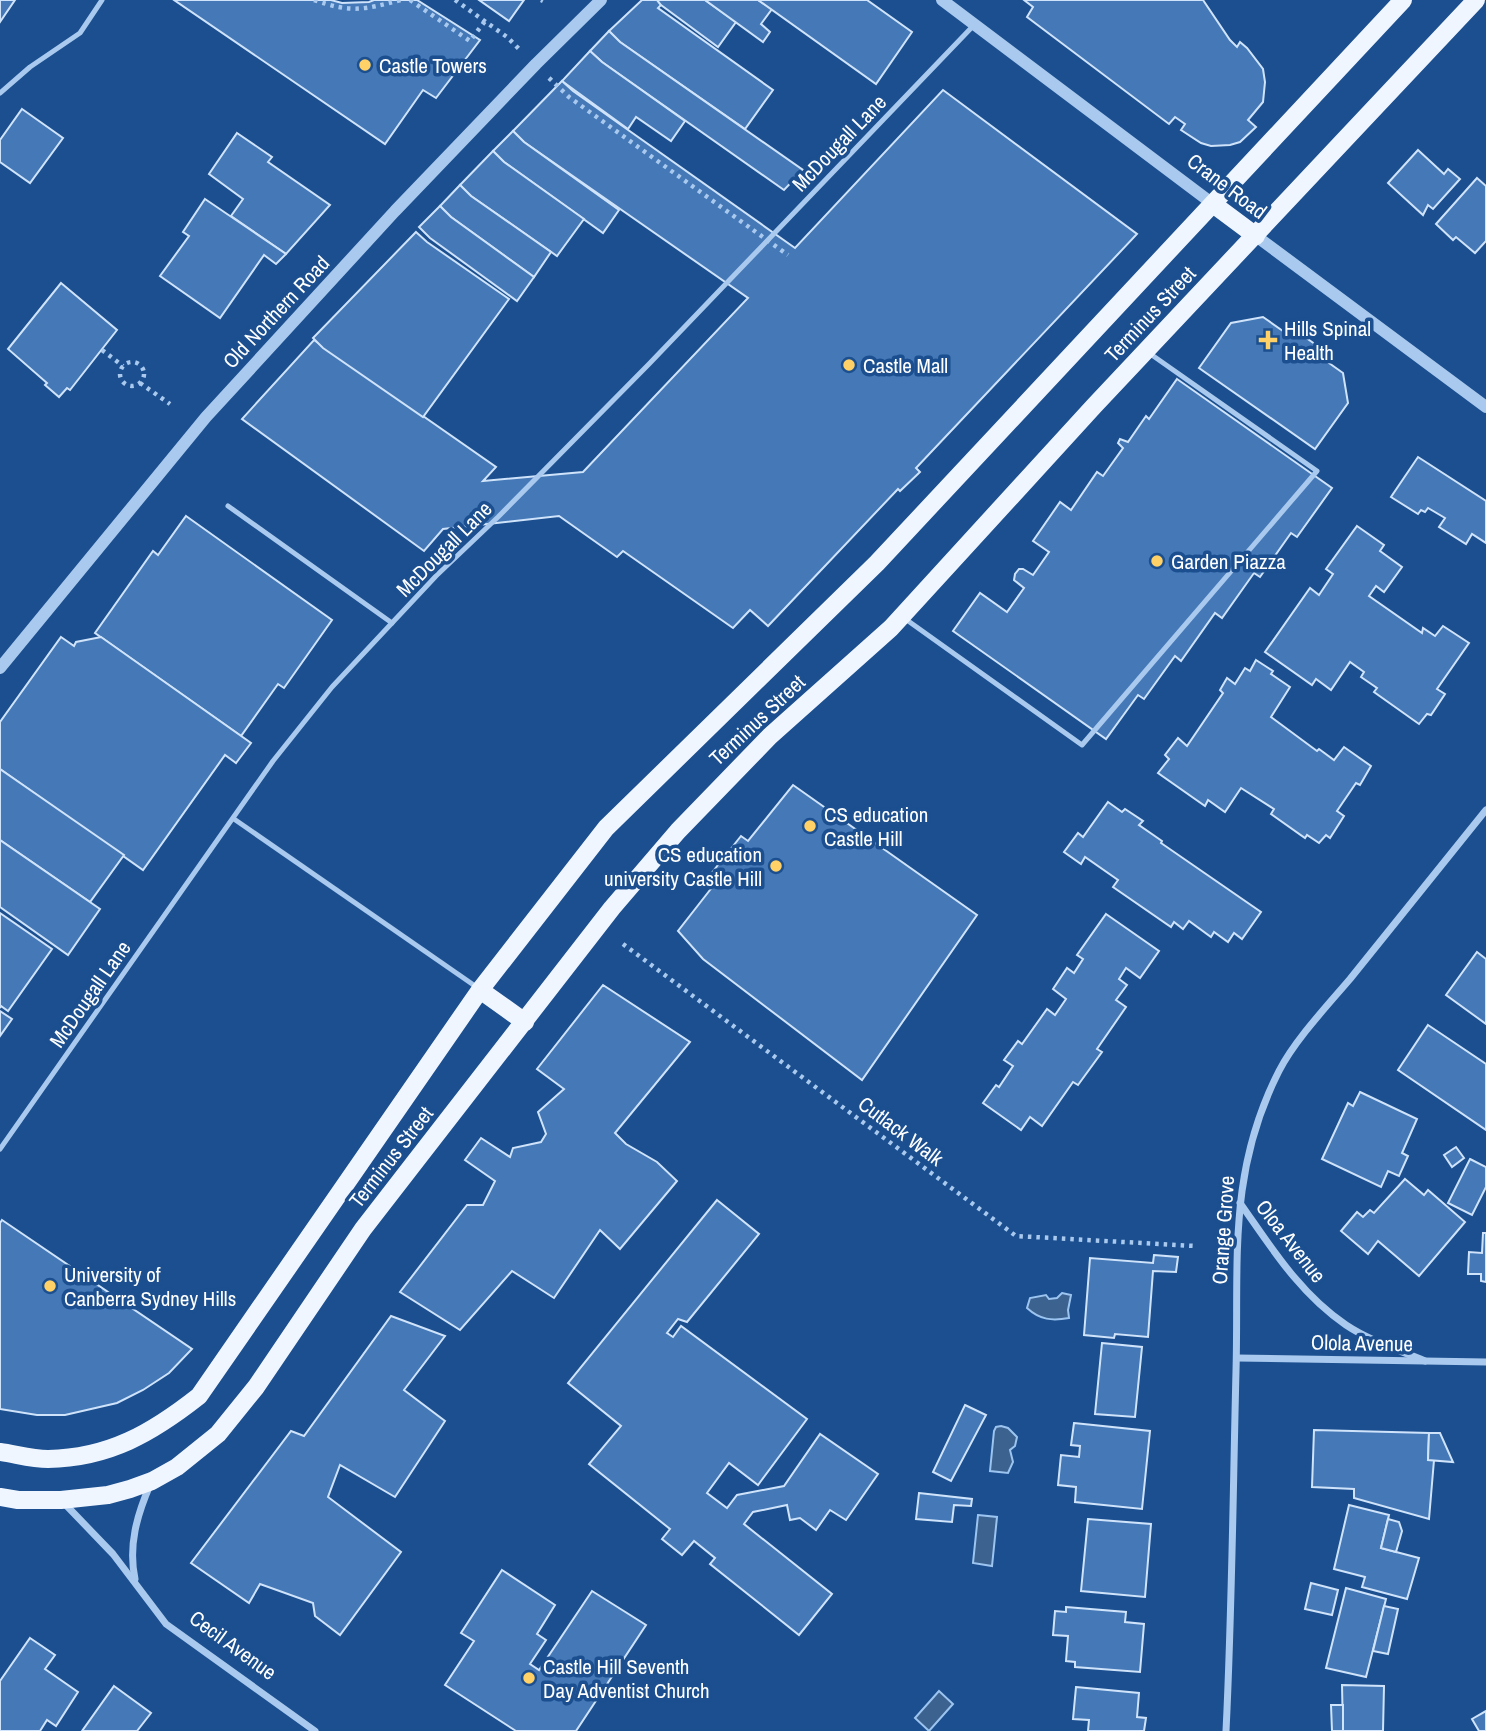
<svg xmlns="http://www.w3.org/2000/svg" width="1486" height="1731" font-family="'Archivo Narrow',sans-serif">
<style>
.water{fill:#3c6290;stroke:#9cc4f0;stroke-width:2}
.building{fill:#4478b7;stroke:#cfe3fa;stroke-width:2}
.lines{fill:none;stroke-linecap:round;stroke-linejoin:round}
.path{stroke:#a9c9ee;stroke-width:4.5;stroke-dasharray:3.5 5;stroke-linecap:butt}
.service{stroke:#a9c9ee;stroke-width:5}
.minor{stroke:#a9c9ee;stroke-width:7}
.tertiary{stroke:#a9c9ee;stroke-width:12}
.primary{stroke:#f0f6ff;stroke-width:18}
.path-bridge{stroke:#a9c9ee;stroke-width:4.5;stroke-dasharray:3.5 5;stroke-linecap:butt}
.poi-dot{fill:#ffd166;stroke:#1b4f8f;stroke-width:2.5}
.labels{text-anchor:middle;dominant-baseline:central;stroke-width:7;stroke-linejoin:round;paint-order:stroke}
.poi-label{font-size:21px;fill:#fff;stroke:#1b4f8f;text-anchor:start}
.street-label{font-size:21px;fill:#fff;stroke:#1b4f8f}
</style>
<rect width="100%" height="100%" fill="#1b4f8f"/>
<g class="water">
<path d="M1062,1293L1071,1295L1068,1310L1069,1318C1052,1321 1040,1320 1027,1308L1030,1298L1046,1295L1049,1299L1057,1298Z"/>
<path d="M1001,1426L1008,1428L1017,1437L1015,1446L1010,1450L1013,1462L1008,1473L990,1471L994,1431L996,1427Z"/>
<path d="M978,1515L997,1517L992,1566L973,1563Z"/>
<path d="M939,1691L953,1704L929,1731L915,1718Z"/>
</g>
<g class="building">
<path d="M0,0H15L0,22Z"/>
<path d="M174,0H331L342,3L369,2L374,0H417L480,40L436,98L423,90L385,144Z"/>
<path d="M479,0H524L509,21Z"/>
<path d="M642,0H657L661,5L658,8L773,90L745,129L620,42L609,31Z"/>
<path d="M657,0H705L736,22L718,47L661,5Z"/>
<path d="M705,0H758L772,9L761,24L770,32L763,42Z"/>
<path d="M758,0H867L912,32L876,84Z"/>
<path d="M1024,0H1203L1230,40L1237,47L1240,42L1247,48L1263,69L1265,82L1263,102L1248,120L1256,127L1240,142L1230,145L1211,146L1201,143L1181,130L1185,124L1175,117L1169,124L1027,17L1033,7Z"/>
<path d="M609,31L620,42L803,170L784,190L602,62L590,51Z"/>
<path d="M590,51L602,62L685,121L671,141L636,117L628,129L562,81Z"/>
<path d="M562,81L573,91L795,248L943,90L1137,234L916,468L920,472L900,491L898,489L768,626L750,610L733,628L623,551L617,557L559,516L443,529L424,551L242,419L314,340L496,467L483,481L583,472L748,298L524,142L513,131Z"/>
<path d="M22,109L63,138L30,183L0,162V140Z"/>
<path d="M513,131L524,142L619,210L603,233L504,162L493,151Z"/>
<path d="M237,133L272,157L268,162L330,205L286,254L231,216L243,199L209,174Z"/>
<path d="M1418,150L1444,174L1448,169L1460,179L1433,209L1428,205L1423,215L1388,183Z"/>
<path d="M493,151L504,162L584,219L557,256L471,196L460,185Z"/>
<path d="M1477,178L1486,186V241L1475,253L1456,237L1453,240L1436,224Z"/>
<path d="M460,185L471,196L551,252L534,277L451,217L440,206Z"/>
<path d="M205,199L286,254L276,264L264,255L220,318L160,276L189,236L183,232Z"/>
<path d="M440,206L451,217L534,277L517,301L430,238L419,227Z"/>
<path d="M416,232L427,242L509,299L423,417L323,348L313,338Z"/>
<path d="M61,283L117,330L70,390L67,388L59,397L45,385L47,383L8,349Z"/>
<path d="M1263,317L1290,336L1295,330L1319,347L1315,353L1343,373L1348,403L1315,449L1199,368L1231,323Z"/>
<path d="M1177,379L1332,488L1297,537L1291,533L1260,577L1254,573L1222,618L1215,613L1181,661L1175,656L1144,699L1138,695L1106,739L953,631L980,593L1007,612L1024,588L1014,580L1015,574L1019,569H1023L1033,575L1049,552L1033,541L1060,502L1071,510L1097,472L1103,476L1123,448L1118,443L1120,439L1128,442L1146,416L1149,419Z"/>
<path d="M1418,457L1486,501V543L1472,534L1466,544L1439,527L1445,518L1428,508L1425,512L1421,510L1418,514L1391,497Z"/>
<path d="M186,516L332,620L284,688L278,684L241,736L95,633L153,551L158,555Z"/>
<path d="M1357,526L1384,545L1380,551L1402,567L1384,592L1376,586L1369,596L1422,633L1423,628L1435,636L1443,626L1469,643L1437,689L1445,694L1431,715L1427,714L1419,724L1374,692L1377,688L1361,677L1364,672L1350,662L1331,690L1316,679L1312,685L1265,652L1310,588L1319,595L1333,574L1326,569Z"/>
<path d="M61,637L74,646L76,642L101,637L251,743L236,763L225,755L143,870L0,769V722Z"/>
<path d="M1256,660L1273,671L1271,674L1290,687L1271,717L1317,751L1319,749L1334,760L1344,747L1371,766L1360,785L1356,783L1337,811L1344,816L1330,838L1326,835L1319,843L1307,835L1305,838L1271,814L1274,809L1241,788L1225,812L1208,800L1205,806L1158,773L1169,759L1165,755L1178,738L1187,746L1223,693L1220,690L1227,678L1235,684L1245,668L1250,671Z"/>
<path d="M0,769L124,855L90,902L0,840Z"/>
<path d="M793,785L977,915L862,1080L703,959L678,931L717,881L710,875L741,836L748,841Z"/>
<path d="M1108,802L1122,812L1125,809L1143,821L1139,825L1162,841L1161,843L1261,912L1242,939L1234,933L1228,942L1214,932L1211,937L1189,921L1183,929L1174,922L1171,927L1113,887L1118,880L1085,857L1081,864L1064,852L1078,833L1083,837Z"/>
<path d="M0,840L100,909L68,955L0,907Z"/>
<path d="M0,913L52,949L8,1011L1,1006L0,1008Z"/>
<path d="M1106,914L1159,951L1140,978L1126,968L1119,979L1127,985L1116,1000L1126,1007L1097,1049L1102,1052L1078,1085L1073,1082L1042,1126L1030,1117L1021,1130L983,1103L996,1085L999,1087L1013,1066L1004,1060L1018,1041L1022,1044L1047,1009L1055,1015L1066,999L1053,989L1067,968L1074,973L1083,959L1077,955Z"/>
<path d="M1477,952L1486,959V1024L1446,995Z"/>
<path d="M603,985L690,1042L615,1133L626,1144L657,1162L677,1181L620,1249L600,1230L554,1298L512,1271L460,1330L400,1292L467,1205H483L495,1181L465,1160L481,1138L510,1157L513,1148L541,1142L546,1134L538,1112L564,1089L537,1069Z"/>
<path d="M0,1011L12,1019L0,1036Z"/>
<path d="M1428,1025L1486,1064V1130L1398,1070Z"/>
<path d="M1360,1092L1417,1119L1402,1153L1408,1156L1399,1176L1388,1171L1381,1187L1322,1159L1348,1103L1353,1106Z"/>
<path d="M1456,1147L1464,1158L1452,1167L1444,1155Z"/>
<path d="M1470,1159L1486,1167V1187L1472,1215L1448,1203Z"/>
<path d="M1405,1179L1424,1195L1428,1190L1465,1222L1419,1276L1378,1241L1368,1254L1341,1231L1357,1212L1363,1217L1370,1210L1374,1213Z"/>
<path d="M717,1200L759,1234L687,1322L678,1319L667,1333L673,1337L681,1326L807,1419L758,1485L729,1463L707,1493L727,1508L737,1495L784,1486L820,1434L878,1474L846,1520L830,1510L816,1530L800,1518L790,1520L787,1505L753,1512L744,1524L832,1594L799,1635L710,1564L715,1558L694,1541L682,1555L662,1539L670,1529L589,1464L621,1426L568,1383Z"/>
<path d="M2,1220L192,1349L169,1373L143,1390L117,1403L65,1415H37L0,1409V1223Z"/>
<path d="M1483,1233H1486V1282L1481,1281V1274H1468L1469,1252L1482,1253Z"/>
<path d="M1154,1255L1178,1257L1176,1272L1153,1271L1148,1337L1115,1334L1114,1338L1084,1335L1090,1258L1153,1263Z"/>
<path d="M391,1316L445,1336L404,1390L445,1421L395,1497L340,1465L328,1497L401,1552L340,1635L315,1616L313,1603L260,1584L249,1603L191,1563L291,1431L304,1436Z"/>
<path d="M1102,1343L1142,1347L1135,1417L1095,1414Z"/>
<path d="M965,1405L986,1415L951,1481L933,1472Z"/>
<path d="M1074,1423L1150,1431L1142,1509L1075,1502L1076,1487L1058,1485L1061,1455L1079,1457L1080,1446L1071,1445Z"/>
<path d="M1314,1430L1429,1433L1428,1460H1434L1429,1519L1354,1498V1489L1312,1487Z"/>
<path d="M1429,1433H1440L1453,1462L1428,1460Z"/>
<path d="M919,1493L972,1499L971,1506L954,1505L952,1522L916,1519Z"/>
<path d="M1349,1505L1389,1515L1381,1548L1419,1558L1407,1599L1362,1587L1365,1577L1334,1569Z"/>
<path d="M1088,1519L1151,1524L1145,1597L1081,1591Z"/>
<path d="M1388,1519L1399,1522L1402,1531L1396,1552L1381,1548Z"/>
<path d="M502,1570L555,1605L537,1634L546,1640L530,1664L539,1670L592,1591L646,1625L576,1731H516L445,1685L474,1641L461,1633Z"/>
<path d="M1311,1583L1338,1590L1332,1615L1305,1609Z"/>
<path d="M1346,1588L1386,1599L1366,1677L1326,1668Z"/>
<path d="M1384,1606L1398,1609L1388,1654L1373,1651Z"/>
<path d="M1066,1607L1126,1612L1125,1622L1144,1624L1140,1672L1075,1667V1662L1066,1661L1068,1636L1053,1635L1055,1611L1066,1612Z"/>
<path d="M30,1638L55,1655L45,1669L78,1692L56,1726L47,1720L40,1731H0V1681Z"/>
<path d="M1342,1685L1384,1686L1383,1731H1343Z"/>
<path d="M114,1686L151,1713L137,1731H82Z"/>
<path d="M1076,1687L1139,1693L1137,1717L1146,1718L1144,1731H1088L1089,1720L1073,1719Z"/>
<path d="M1331,1705H1343V1731H1332Z"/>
<path d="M1486,1711V1731H1479L1472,1719Z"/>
</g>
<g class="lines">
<g class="path">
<path d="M314,0C352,13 362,10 401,0"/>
<path d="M410,0L470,41L485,21"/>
<path d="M455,0L507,37L520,50"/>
<path d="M541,0L543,1"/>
<path d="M549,78L569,97L753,230"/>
<path d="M102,350L123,366"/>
<circle cx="132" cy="374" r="12"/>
<path d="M140,383L170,404"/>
<path d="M623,944L1016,1236L1195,1246"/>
</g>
<g class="service">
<path d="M0,93L30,67L80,33L102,0"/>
<path d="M228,506L392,623"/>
<path d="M904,618L1082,745L1317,471L1149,353"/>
<path d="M234,819L478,988"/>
<path d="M0,1149L273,761L332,687L436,576L498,517L649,364L974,25"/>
</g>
<g class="minor">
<path d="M1240,1203C1271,1247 1300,1294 1346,1325C1370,1341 1399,1350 1425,1361"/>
<path d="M1237,1358L1486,1362"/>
<path d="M64,1503L113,1554L166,1624L315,1731"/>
<path d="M135,1579C128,1546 137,1515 150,1485"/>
<path d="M1226,1731C1232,1611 1233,1491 1236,1371C1239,1262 1227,1173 1279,1071C1295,1040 1327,1006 1350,979C1395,923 1441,866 1486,810"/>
</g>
<g class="tertiary">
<path d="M942,0L1213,204"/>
<path d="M1256,236L1486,407"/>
<path d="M0,668L206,417L395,211L536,64L601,0"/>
</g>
<g class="primary">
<path d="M1213,204L1256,236"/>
<path d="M480,990L525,1022"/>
<path d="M0,1452C15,1454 32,1459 48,1459C109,1458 152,1433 199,1396L480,990L606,828L877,563L1403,0"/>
<path d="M0,1497L18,1500H61L108,1495L130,1489L152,1481L177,1467L218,1434L256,1387L363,1229L411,1167L612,908L678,831L770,736L891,628L1094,406L1476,0"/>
</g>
<path class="path-bridge" d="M753,230L788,255"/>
</g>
<g class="poi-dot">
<circle cx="365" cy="65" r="7"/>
<path d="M1264.5 329.5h7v7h7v7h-7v7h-7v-7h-7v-7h7z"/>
<circle cx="849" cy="365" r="7"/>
<circle cx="1157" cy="561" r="7"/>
<circle cx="810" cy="826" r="7"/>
<circle cx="776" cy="866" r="7"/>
<circle cx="50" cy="1286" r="7"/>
<circle cx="529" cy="1678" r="7"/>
</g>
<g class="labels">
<g class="poi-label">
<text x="379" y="65">Castle Towers</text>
<text x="1284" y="328">Hills Spinal<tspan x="1284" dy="24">Health</tspan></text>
<text x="863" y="365">Castle Mall</text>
<text x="1171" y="561">Garden Piazza</text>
<text x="824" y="814">CS education<tspan x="824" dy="24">Castle Hill</tspan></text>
<text x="762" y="854" text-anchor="end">CS education<tspan x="762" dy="24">university Castle Hill</tspan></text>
<text x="64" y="1274">University of<tspan x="64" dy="24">Canberra Sydney Hills</tspan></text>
<text x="543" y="1666">Castle Hill Seventh<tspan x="543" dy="24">Day Adventist Church</tspan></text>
</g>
<g class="street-label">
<text transform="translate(839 143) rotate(-46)">McDougall Lane</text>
<text transform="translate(1227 186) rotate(37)">Crane Road</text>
<text transform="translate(276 312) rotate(-47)">Old Northern Road</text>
<text transform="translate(1150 314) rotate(-47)">Terminus Street</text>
<text transform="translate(444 549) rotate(-45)">McDougall Lane</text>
<text transform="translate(757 720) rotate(-43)">Terminus Street</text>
<text transform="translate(90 994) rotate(-55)">McDougall Lane</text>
<text transform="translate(901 1131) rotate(37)">Cutlack Walk</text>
<text transform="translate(391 1157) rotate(-52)">Terminus Street</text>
<text transform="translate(1223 1230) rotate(-86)">Orange Grove</text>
<text transform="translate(1291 1241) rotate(52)">Oloa Avenue</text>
<text transform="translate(1362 1343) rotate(1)">Olola Avenue</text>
<text transform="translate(233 1645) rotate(36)">Cecil Avenue</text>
</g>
</g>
</svg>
